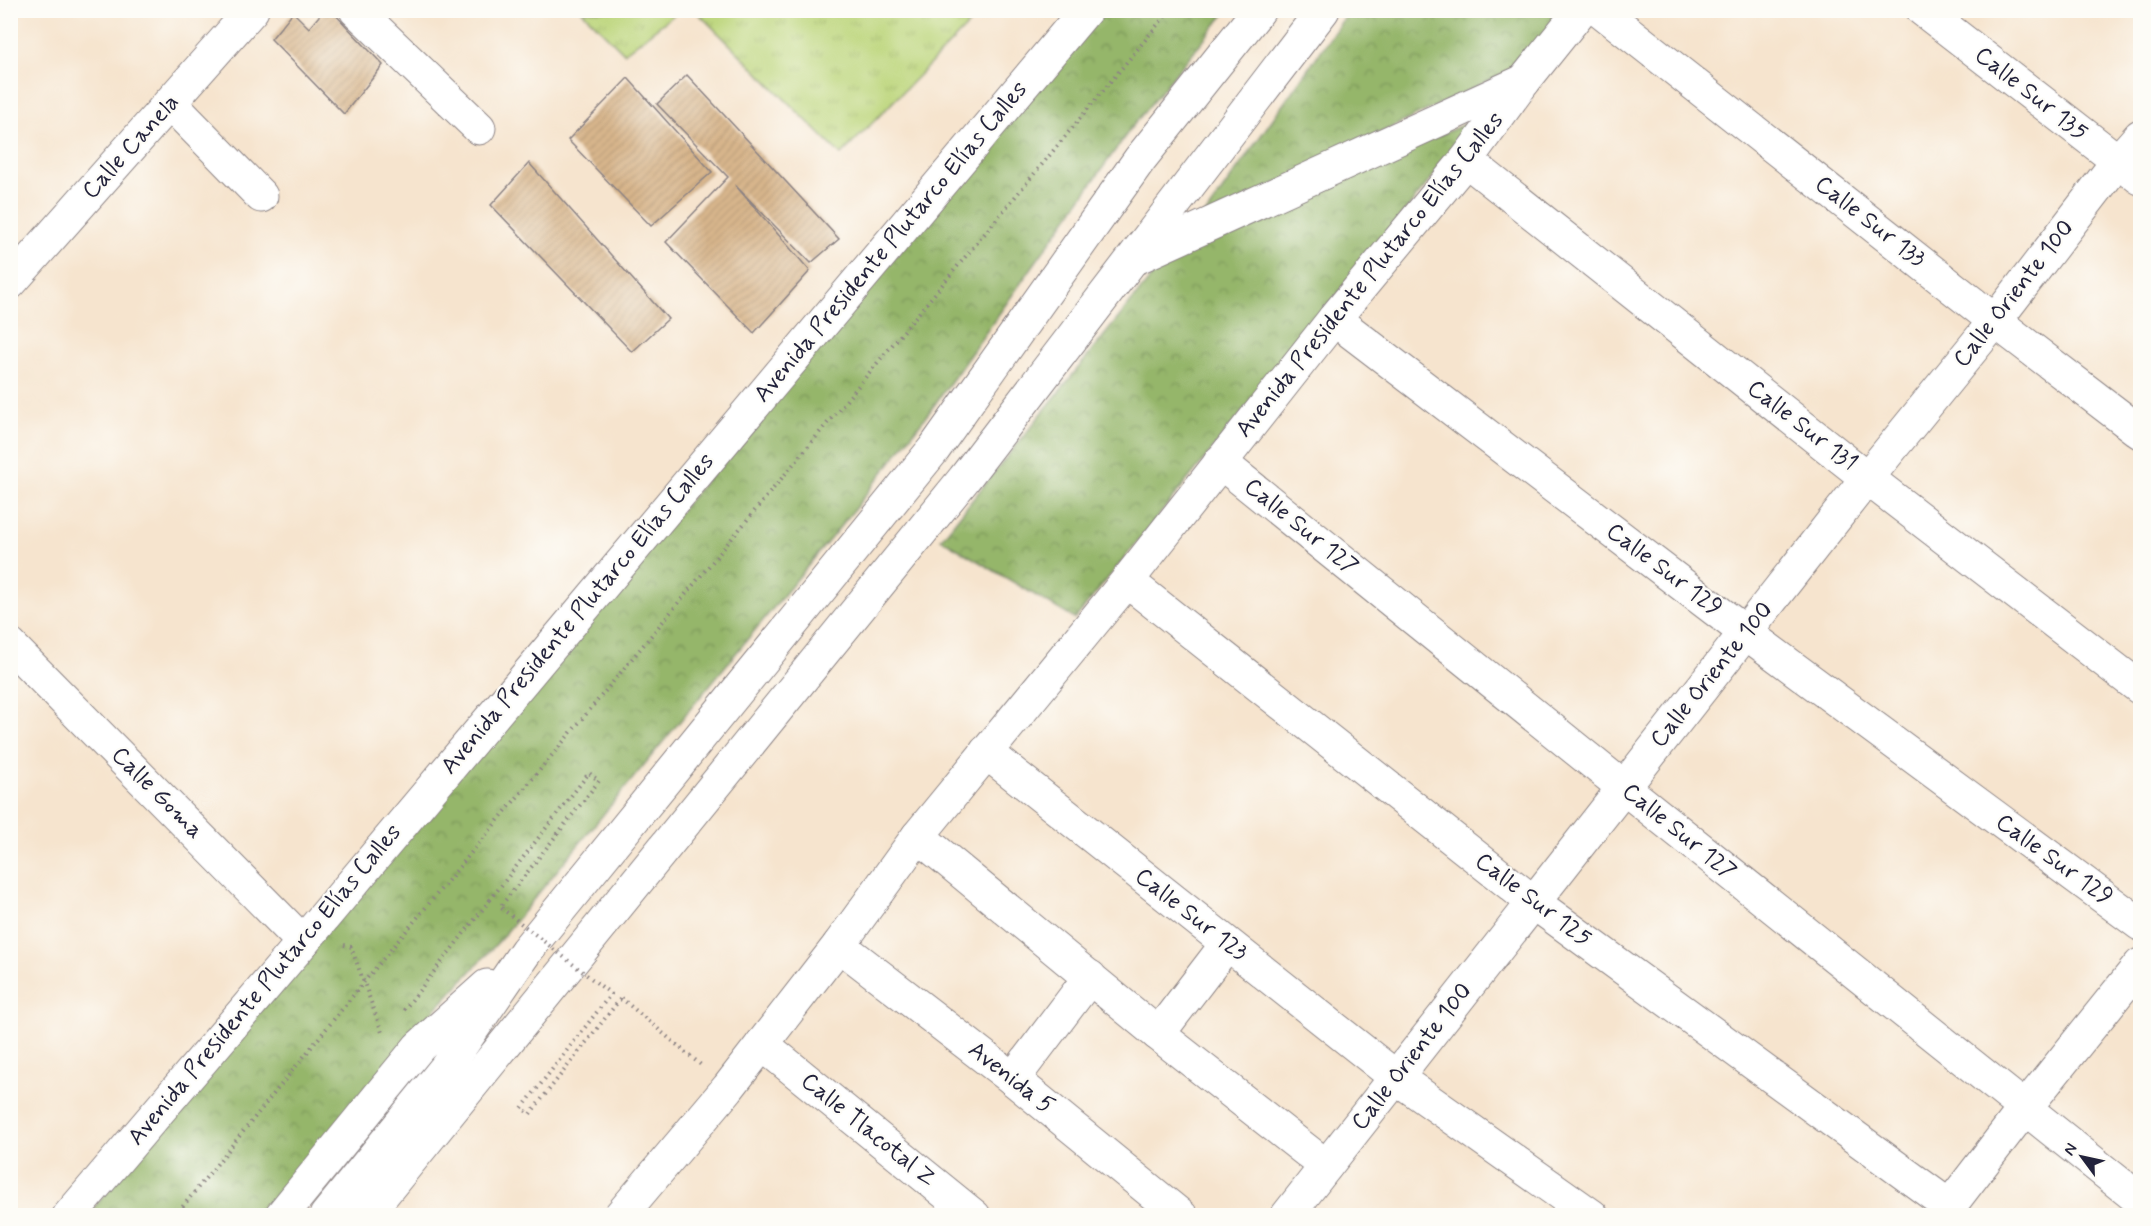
<svg xmlns="http://www.w3.org/2000/svg" width="2151" height="1226" font-family="Mynerve,sans-serif">
<style>
.grass{fill:url(#grass-tufts);stroke:#6f7c5a;stroke-width:1.5}
.forest{fill:url(#forest-crowns);stroke:#5c6c52;stroke-width:1.5}
.building{fill:url(#building-hatch)}
.lines{fill:none;stroke-linecap:round;stroke-linejoin:round}
.minor-casing{stroke:#8c8384;stroke-width:35}
.major-casing{stroke:#8c8384;stroke-width:35}
.path{stroke:#8c8384;stroke-width:4;stroke-dasharray:1.5 4.5;stroke-linecap:butt}
.minor{stroke:#fff;stroke-width:33}
.major{stroke:#fff;stroke-width:33}
.path-bridge{stroke:#8c8384;stroke-width:4;stroke-dasharray:1.5 4.5;stroke-linecap:butt}
.labels{text-anchor:middle;dominant-baseline:central;stroke-width:4.5;stroke-linejoin:round;paint-order:stroke}
.street-label{font-size:24px;fill:#22223b;stroke:#fdfcf7}
</style>
<defs>
<pattern id="grass-tufts" width="24" height="20" patternUnits="userSpaceOnUse" patternTransform="scale(1.5)"><rect width="24" height="20" fill="#bcd57a"/><path d="M3 7l-1-3M5 7V3M7 7l1-3M15 17l-1-3M17 17v-4M19 17l1-3" fill="none" stroke="#a1b76a"/></pattern>
<pattern id="forest-crowns" width="20" height="18" patternUnits="userSpaceOnUse" patternTransform="scale(1.5)"><rect width="20" height="18" fill="#95b66a"/><path d="M2 6a3 3 0 1 1 6 0M12 15a3 3 0 1 1 6 0" fill="none" stroke="#799458"/></pattern>
<pattern id="building-hatch" width="6" height="6" patternUnits="userSpaceOnUse" patternTransform="scale(1.5)"><rect width="6" height="6" fill="#d8b68c"/><path d="M-1 1l2-2M0 6l6-6M5 7l2-2" fill="none" stroke="#b99c7a"/></pattern>
</defs>
<rect width="100%" height="100%" fill="#fdfcf7"/>
<filter id="ink" filterUnits="userSpaceOnUse"><feTurbulence type="fractalNoise" baseFrequency=".0167" numOctaves="2"/><feDisplacementMap in="SourceGraphic" scale="12" xChannelSelector="R" yChannelSelector="G"/><feConvolveMatrix kernelMatrix="1 2 1 2 8 2 1 2 1" color-interpolation-filters="sRGB"/></filter>
<filter id="wash" filterUnits="userSpaceOnUse"><feTurbulence type="fractalNoise" baseFrequency=".008" numOctaves="4" result="noise"/><feDisplacementMap in="SourceGraphic" scale="24" xChannelSelector="R" yChannelSelector="G"/><feGaussianBlur stdDeviation="1.35" result="paint"/><feColorMatrix in="noise" values="0 0 0 0 0 0 0 0 0 0 0 0 0 0 0 0 0 1.4 0 .05"/><feComposite in="paint" operator="in"/></filter>
<g filter="url(#wash)">
<rect width="100%" height="100%" fill="#f6e4ce"/>
<g class="grass">
<path d="M582,11H679L624,53Z"/>
<path d="M696,11H982L841,155Z"/>
</g>
<g class="forest">
<path d="M1101,11H1227L1131,128L930,411L853,511L500,940L430,1015L266,1215L87,1216Z"/>
<path d="M1349,11H1564L1521,65L1202,219Z"/>
<path d="M1482,116L1075,619L941,539L1164,261Z"/>
</g>
<g id="blocks">
<g class="building">
<path d="M324,10H331L383,65L344,114L271,39L293,12L309,28Z"/>
<path d="M687,75L839,239L811,263L735,185L810,271L754,333L666,242L728,177L657,104Z"/>
<path d="M628,78L712,172L651,226L568,140Z"/>
<path d="M529,163L668,319L632,352L491,205Z"/>
</g>
</g>
</g>
<g filter="url(#ink)">
<use href="#blocks" fill-opacity="0" stroke="#8c8384" stroke-width="1.5"/>
<g class="lines">
<g class="minor-casing">
<g id="minor">
<path d="M356,10L479,128"/>
<path d="M1600,10L1995,321L2140,432"/>
<path d="M1923,10L2140,178"/>
<path d="M170,103L261,196"/>
<path d="M1466,160L1867,478L2140,688"/>
<path d="M10,283L252,10"/>
<path d="M1334,319L1746,633L2140,924"/>
<path d="M1220,462L1623,787L2140,1200"/>
<path d="M1127,581L1533,902L1949,1206"/>
<path d="M10,645L303,942"/>
<path d="M986,752L1397,1078L1592,1216"/>
<path d="M918,836L1158,1034L1326,1166"/>
<path d="M839,945L1013,1079L1181,1216"/>
<path d="M1158,1034L1227,944"/>
<path d="M762,1044L974,1216"/>
<path d="M1013,1079L1090,977"/>
<path d="M281,1216L419,1047L487,986"/>
<path d="M326,1216L445,1069L526,951L934,449L1140,159L1259,10"/>
<path d="M620,1216L728,1088L839,945L918,836L1127,581L1334,319L1466,160L1524,81L1581,10"/>
<path d="M1287,1216L1867,478L1995,321L2118,161L2140,136"/>
<path d="M1942,1216L2025,1108L2140,965"/>
</g>
</g>
<g class="major-casing">
<g id="major">
<path d="M1138,257L1524,81"/>
<path d="M69,1216L303,942L1086,10"/>
<path d="M365,1216L964,479L1323,10"/>
</g>
</g>
<g class="path">
<path d="M344,945L351,947L383,1035"/>
<path d="M621,998L701,1065"/>
<path d="M404,1010L490,900"/>
<path d="M175,1216L364,982L1170,10"/>
</g>
<use href="#minor" class="minor"/>
<use href="#major" class="major"/>
<path class="path-bridge" d="M490,900L589,773L599,781L500,907L611,994L522,1108L530,1114L621,998"/>
</g>
</g>
<g class="labels">
<g class="street-label">
<text transform="translate(2031 94) rotate(38)">Calle Sur 135</text>
<text transform="translate(131 147) rotate(-48)">Calle Canela</text>
<text transform="translate(1870 222) rotate(38)">Calle Sur 133</text>
<text transform="translate(891 242) rotate(-50)">Avenida Presidente Plutarco Elías Calles</text>
<text transform="translate(1370 275) rotate(-51)">Avenida Presidente Plutarco Elías Calles</text>
<text transform="translate(2014 294) rotate(-52)">Calle Oriente 100</text>
<text transform="translate(1802 426) rotate(38)">Calle Sur 131</text>
<text transform="translate(1301 527) rotate(39)">Calle Sur 127</text>
<text transform="translate(1664 570) rotate(37)">Calle Sur 129</text>
<text transform="translate(578 614) rotate(-50)">Avenida Presidente Plutarco Elías Calles</text>
<text transform="translate(1712 675) rotate(-51)">Calle Oriente 100</text>
<text transform="translate(157 793) rotate(45)">Calle Goma</text>
<text transform="translate(1679 832) rotate(39)">Calle Sur 127</text>
<text transform="translate(2054 860) rotate(36)">Calle Sur 129</text>
<text transform="translate(1533 900) rotate(37)">Calle Sur 125</text>
<text transform="translate(1191 915) rotate(38)">Calle Sur 123</text>
<text transform="translate(265 985) rotate(-50)">Avenida Presidente Plutarco Elías Calles</text>
<text transform="translate(1412 1057) rotate(-52)">Calle Oriente 100</text>
<text transform="translate(1011 1078) rotate(38)">Avenida 5</text>
<text transform="translate(868 1130) rotate(39)">Calle Tlacotal Z</text>
</g>
</g>
<rect width="2151" height="1226" fill="none" stroke="#fdfcf7" stroke-width="36"/>
<g transform="translate(2082 1157) rotate(303)" stroke="#fdfcf7" stroke-width="4.5" paint-order="stroke">
<path d="M0-4.5L10 22L0 15L-10 22Z" fill="#22223b"/>
<text y="-9" font-size="16" font-weight="bold" text-anchor="middle" fill="#22223b">N</text>
</g>
</svg>
